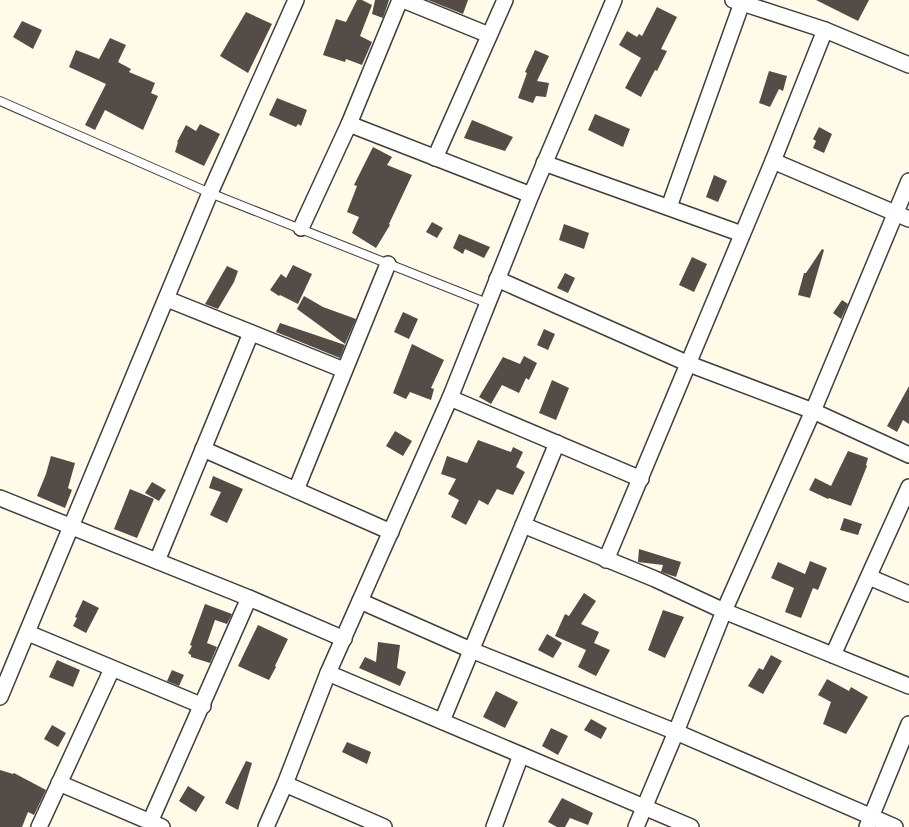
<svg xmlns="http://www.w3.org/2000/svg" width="909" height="827" font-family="'Zilla Slab',serif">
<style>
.building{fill:#544c46}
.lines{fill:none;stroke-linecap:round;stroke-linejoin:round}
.service-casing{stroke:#3e3e3e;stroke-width:10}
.minor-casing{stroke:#3e3e3e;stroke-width:18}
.service{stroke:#fff;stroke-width:8}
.minor{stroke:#fff;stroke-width:15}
</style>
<rect width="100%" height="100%" fill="#fffbe8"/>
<g class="building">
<path d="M357,0H362L372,5L360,36L372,42L362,65L346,59L345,62L323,55L336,19L346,22Z"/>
<path d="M375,0H389L383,18L372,14Z"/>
<path d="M428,0H468L463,14Z"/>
<path d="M816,0H869L858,21Z"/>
<path d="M657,7L677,17L661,49L667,51L657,71L655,70L641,97L625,88L641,58L619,45L627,31L637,37L639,34L642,36Z"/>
<path d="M246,12L272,24L248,73L220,56Z"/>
<path d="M22,21L42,30L33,49L13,37Z"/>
<path d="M110,38L126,45L118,62L131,69L129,72L155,83L151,93L158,96L143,130L105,110L95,130L85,125L106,84L69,67L76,50L99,59Z"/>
<path d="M535,50L549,56L537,81L549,83L546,97L536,96L533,103L518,98L527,73L525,72Z"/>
<path d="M769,71L787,76L783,91L779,89L770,107L759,103Z"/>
<path d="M277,98L307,110L301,126L298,124L296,127L269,115Z"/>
<path d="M595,114L630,129L623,147L588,130Z"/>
<path d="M472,120L513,137L505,151L464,138Z"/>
<path d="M200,124L220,134L204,166L175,152L178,142H177L186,125L196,131Z"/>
<path d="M819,127L832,134L824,153L813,148L816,141L813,139Z"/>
<path d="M373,147L392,157L387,165L412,175L389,224L390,225L376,248L352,233L359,217L347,212L357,186L354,185Z"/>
<path d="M714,175L727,181L718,202L706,197Z"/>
<path d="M432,222L443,228L437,238L426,232Z"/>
<path d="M564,224L589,233L584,249L559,240Z"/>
<path d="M459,234L490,247L484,258L465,249L463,254L453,248Z"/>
<path d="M822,249L824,250L810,298L798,295L804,273H806Z"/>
<path d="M692,257L707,264L694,292L679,285Z"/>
<path d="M293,265L312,274L298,304L280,295L279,296L270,290L281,274L286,278Z"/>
<path d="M227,266L238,271L234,282L218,309L205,304Z"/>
<path d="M565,273L575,278L568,293L557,288Z"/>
<path d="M304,296L323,307L356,319L345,344L297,309Z"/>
<path d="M842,300L848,304L841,319L833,313Z"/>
<path d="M403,312L418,319L409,339L394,332Z"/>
<path d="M280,323L345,345L340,358L276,332Z"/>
<path d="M544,329L555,334L548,350L537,345Z"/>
<path d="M412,344L444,360L431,388L434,389L431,400L410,392L406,399L393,393Z"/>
<path d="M524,356L537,363L529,380L526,378L519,393L502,385L491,404L479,397L503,357L520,364Z"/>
<path d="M552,380L569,388L556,420L539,413Z"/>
<path d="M909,386V424L903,420L897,432L887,426Z"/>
<path d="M395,431L412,441L403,456L386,446Z"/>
<path d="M478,440L511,452L513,447L523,452L516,467L525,472L513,495L497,489L488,505L479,500L466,525L451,517L459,500L448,494L456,479L441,474L447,456L467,463Z"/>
<path d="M848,451L868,458L866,465L867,466L851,506L829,498L828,499L809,490L815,478L831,486Z"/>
<path d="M51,456L75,463L68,488L72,490L65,508L37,496L46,474Z"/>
<path d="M213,476L243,489L227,523L210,515L221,492L209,488Z"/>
<path d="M152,482L166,490L159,501L145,493Z"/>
<path d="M130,489L154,499L137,538L114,529Z"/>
<path d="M844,518L862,524L858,535L840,530Z"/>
<path d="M639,549L681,562L676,577L661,572L663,565L638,562Z"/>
<path d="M810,561L827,568L818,590L813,588L801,618L785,612L794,588L771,578L778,562L805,574Z"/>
<path d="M584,593L596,601L581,624L599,632L594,643L610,650L596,676L578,667L586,650L555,636L565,614L569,616Z"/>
<path d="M83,600L99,608L86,633L73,626L77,618L75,617Z"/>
<path d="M205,604L232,614L227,624L215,620L207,643L217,647L210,663L191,657V655L188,653L192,646L190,645Z"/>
<path d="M663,610L684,617L665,658L648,650Z"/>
<path d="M258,625L288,639L275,666L276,667L269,680L238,666Z"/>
<path d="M547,634L562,643L553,658L538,650Z"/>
<path d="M378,642L400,645L397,668L406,672L400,686L359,668L365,657L376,662Z"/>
<path d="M771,655L782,661L763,694L748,686L759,668L763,670Z"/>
<path d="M57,660L80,670L73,687L49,677Z"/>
<path d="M172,670L184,675L179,686L167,681Z"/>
<path d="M827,679L849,691L851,687L868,697L846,734L823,724L831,702L818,695Z"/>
<path d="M496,691L518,702L505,728L483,717Z"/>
<path d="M591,719L607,728L601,739L584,730Z"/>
<path d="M52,725L66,733L58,747L44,739Z"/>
<path d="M551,728L568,736L558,755L542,746Z"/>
<path d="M347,742L371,752L367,764L342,752Z"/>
<path d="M246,761L252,763L238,810L225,803Z"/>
<path d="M0,770L13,774L14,773L46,790L34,815L28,812L22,827H0Z"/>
<path d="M188,786L205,797L196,812L179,801Z"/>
<path d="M562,798L593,813L588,825L570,818L565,827H557L548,822Z"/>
</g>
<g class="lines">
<g class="service-casing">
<path id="service" d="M0,101L210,193L487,303"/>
</g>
<g class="minor-casing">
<g id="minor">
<path d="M403,0L489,35"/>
<path d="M733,0L825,30L909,65"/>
<path d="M349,124L531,195"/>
<path d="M435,158L505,0"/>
<path d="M773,161L909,219"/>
<path d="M544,163L742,234"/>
<path d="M669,207L743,0"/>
<path d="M301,228L349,124L400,0"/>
<path d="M497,279L689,364L813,411L909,455"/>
<path d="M167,299L344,370"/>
<path d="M450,398L641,479"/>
<path d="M203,449L391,532"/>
<path d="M296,490L388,264"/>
<path d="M0,498L249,598L344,639"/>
<path d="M523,525L655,579L724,611L909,686"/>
<path d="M606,560L773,161L825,30"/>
<path d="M157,561L251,333"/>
<path d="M869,577L909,594"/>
<path d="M360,601L471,650L676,732L895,827"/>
<path d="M28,633L203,706"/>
<path d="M833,655L909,487"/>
<path d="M328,673L691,827"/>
<path d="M0,697L210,193L296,0"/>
<path d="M442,721L557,443"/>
<path d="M59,783L162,827"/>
<path d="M285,784L384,827"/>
<path d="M150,822L249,598"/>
<path d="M39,827L112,669"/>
<path d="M266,827L285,784L328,673L450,398L531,195L614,0"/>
<path d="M494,827L521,755"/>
<path d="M636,827L676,732L724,611L813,411L909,181"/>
<path d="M867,827L909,724"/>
</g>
</g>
<use href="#service" class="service"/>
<use href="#minor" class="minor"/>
</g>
</svg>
